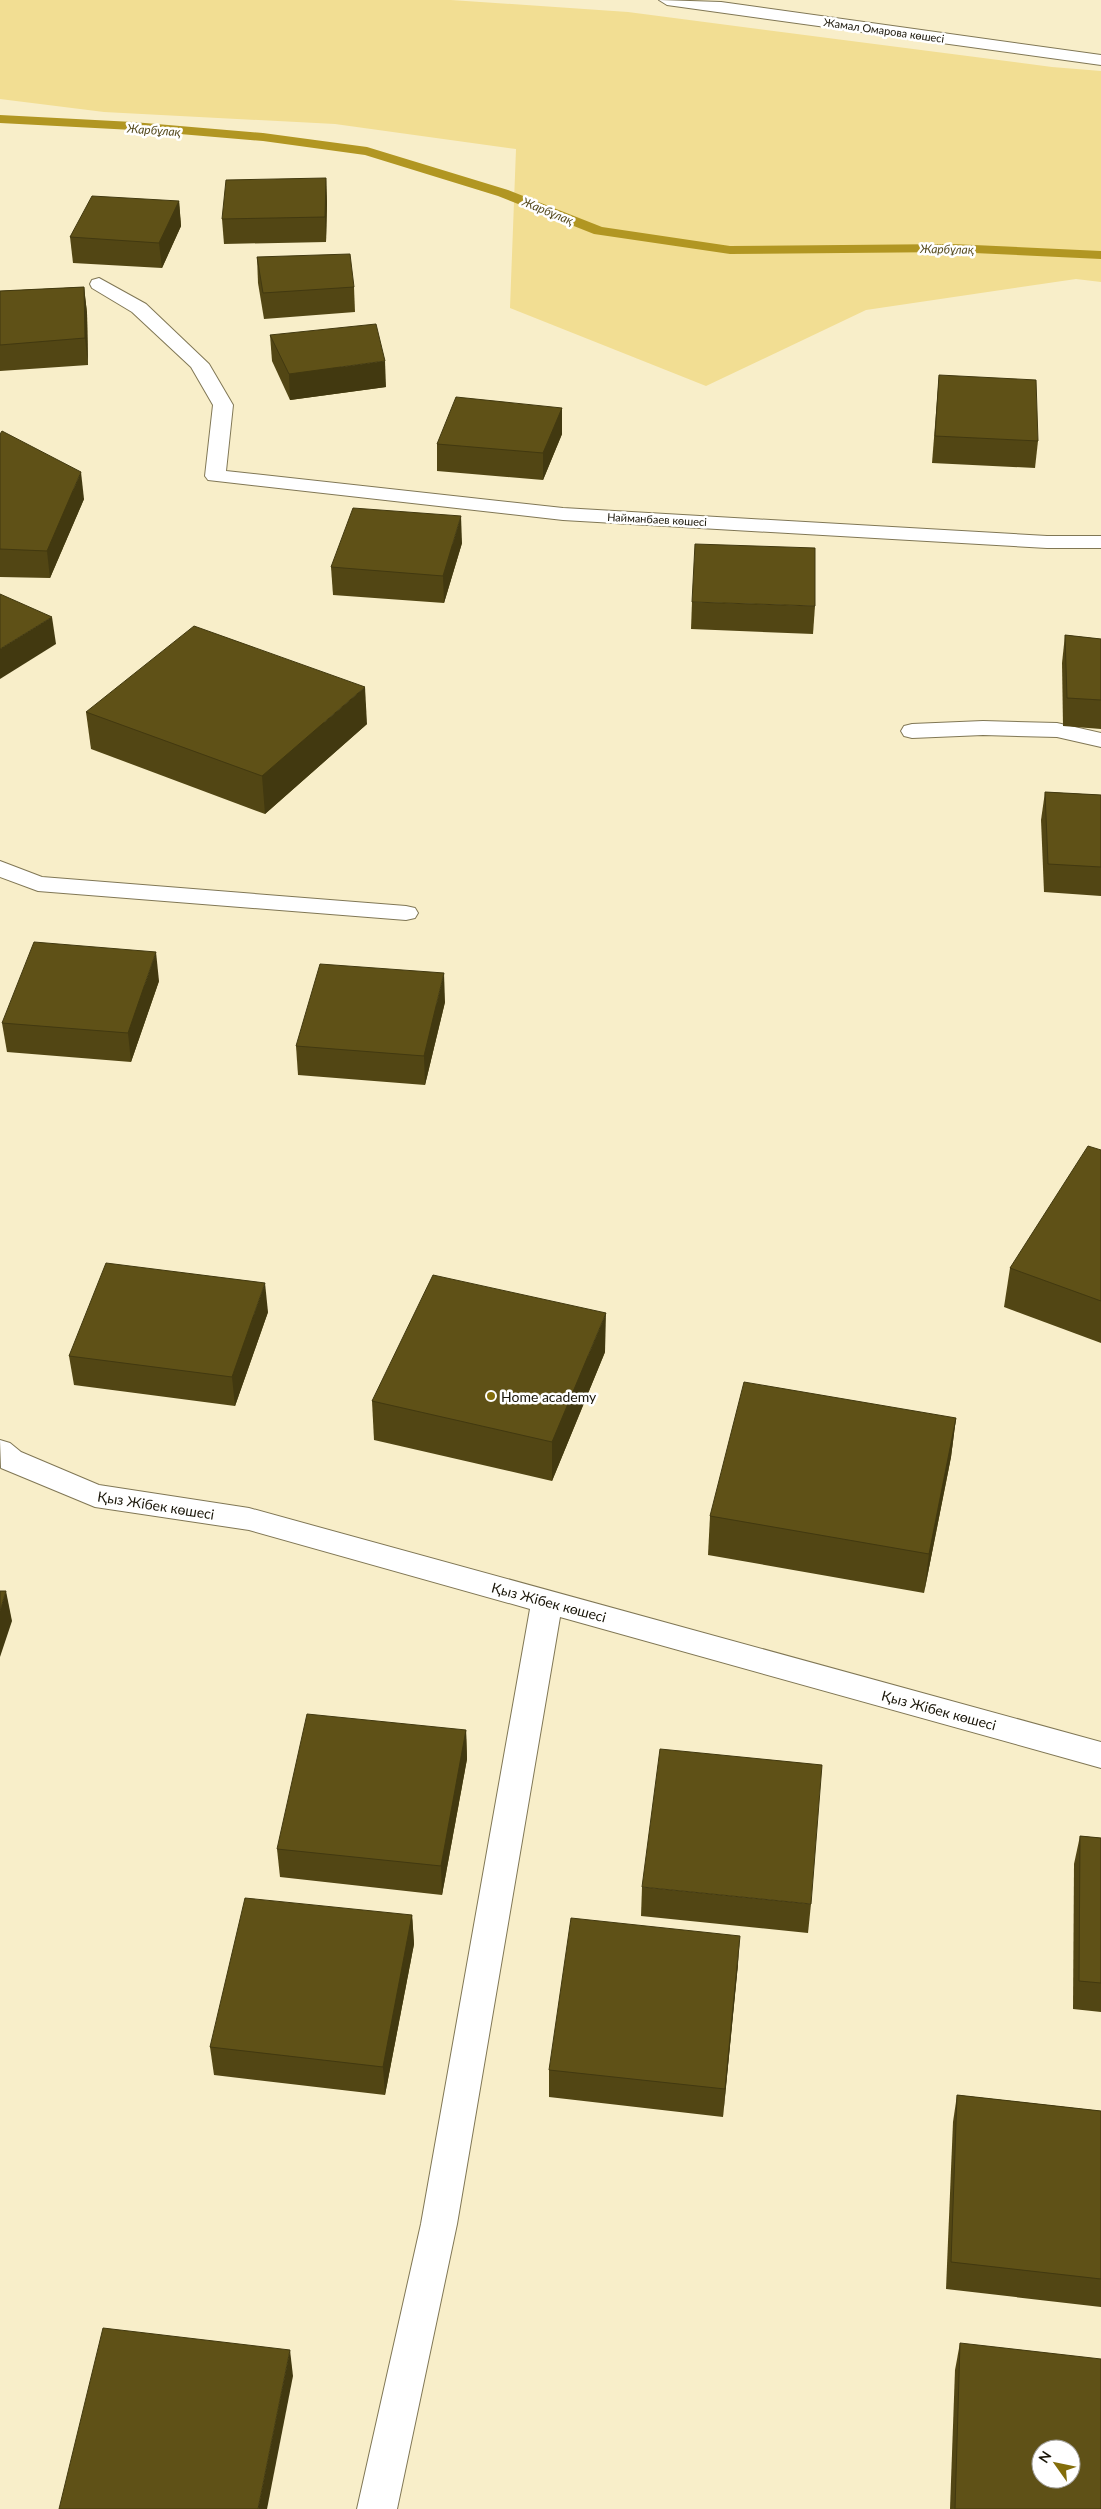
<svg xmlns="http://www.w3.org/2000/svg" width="1101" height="2509" font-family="Lato,sans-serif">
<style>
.green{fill:#f2de93}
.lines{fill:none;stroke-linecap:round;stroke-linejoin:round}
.stream{fill:#b19622;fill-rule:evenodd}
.minor-casing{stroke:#807755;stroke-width:2}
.minor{fill:#fff;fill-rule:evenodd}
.wall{fill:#524614}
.shaded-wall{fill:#423910}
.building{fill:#5f5117;stroke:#423910;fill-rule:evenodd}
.poi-dot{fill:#836d0a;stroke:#fff;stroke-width:2}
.labels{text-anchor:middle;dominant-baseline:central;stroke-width:5;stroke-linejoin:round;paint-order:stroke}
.far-street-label{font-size:11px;fill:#191508;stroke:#fff}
.far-water-label{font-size:12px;font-style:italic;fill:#564b1f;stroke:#fff}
.poi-label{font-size:14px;fill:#191508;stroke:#fff;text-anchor:start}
.street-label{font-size:14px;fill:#191508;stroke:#fff}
</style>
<rect width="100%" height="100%" fill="#f8eec9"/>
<path class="green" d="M0,0H451L628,12L1052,67L1101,71V282L1076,279L866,310L706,386L510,308L516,149L335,124L104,112L0,99Z"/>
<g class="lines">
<path class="stream" d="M0,115L133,122L263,133L367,147L508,190L602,227L730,246L952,244L1101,251V259L952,252L730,254L594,234L498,196L365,155L263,141L133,130L0,123Z"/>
<g class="minor-casing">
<g id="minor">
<path d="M659,0L721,2L1101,55V65L667,5Z"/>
<path d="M99,278L146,304L209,364L233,405L226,471L563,508L1047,536H1101V548H1047L563,520L208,480L205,476L213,405L191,367L132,312L92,288L90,284L92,280Z"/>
<path d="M983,721L1057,723L1101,733V747L1057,737L983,735L912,738L904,736L901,731L904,726L912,724Z"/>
<path d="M0,861L42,877L406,906L415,908L418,913L415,918L406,920L38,891L0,877Z"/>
<path d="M0,1440L10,1443L21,1452L99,1485L249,1508L1101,1742V1768L560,1617L457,2224L397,2509H357L421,2224L530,1609L249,1530L95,1507L1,1468Z"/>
</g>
</g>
<use href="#minor" class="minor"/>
</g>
<g class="wall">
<path d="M326,178L327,203L326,242L224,244L222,219Z"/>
<path d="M179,201L181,226L162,268L73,263L70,237Z"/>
<path d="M257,257L354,287L355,312L264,319L258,283Z"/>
<path d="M84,287L87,313L88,365L0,371V291Z"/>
<path d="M270,335L386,387L290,400L272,361Z"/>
<path d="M939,375L1038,441L1035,468L932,463Z"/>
<path d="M562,408V434L543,480L437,471V444Z"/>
<path d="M0,434L84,499L50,578L0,577Z"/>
<path d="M462,543L444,603L333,595L331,567Z"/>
<path d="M692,602L815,606L813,634L691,629Z"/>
<path d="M1065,635L1101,639V729L1063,726L1062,663Z"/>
<path d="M86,712L367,724L265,814L91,749Z"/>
<path d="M1045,792L1101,795V896L1044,892L1041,820Z"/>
<path d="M159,981L131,1062L7,1052L2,1023Z"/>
<path d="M445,1002L425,1085L298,1075L296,1046Z"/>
<path d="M1101,1150V1343L1004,1307L1010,1268Z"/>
<path d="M268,1312L235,1406L74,1385L69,1356Z"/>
<path d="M605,1352L552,1481L374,1440L372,1401Z"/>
<path d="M956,1418L951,1457L924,1593L708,1555L710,1516Z"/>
<path d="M466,1730L467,1759L442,1895L280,1877L277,1849Z"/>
<path d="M1080,1836L1101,1838V2012L1073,2009L1074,1864Z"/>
<path d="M642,1887L811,1904L808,1933L641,1916Z"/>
<path d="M412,1915L414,1944L385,2095L214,2075L210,2047Z"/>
<path d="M738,1964L723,2117L549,2097V2070Z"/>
<path d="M957,2095L1101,2111V2307L946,2289L953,2122Z"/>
<path d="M960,2343L1101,2509H950L955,2370Z"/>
</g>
<g class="shaded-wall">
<path d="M326,178L327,203L326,242L325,217Z"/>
<path d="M179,201L181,226L162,268L159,243Z"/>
<path d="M84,287L87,313L88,365L85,338Z"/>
<path d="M385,361L386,387L290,400L289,374Z"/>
<path d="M562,408V434L543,480V453Z"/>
<path d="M81,472L84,499L50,578L47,551Z"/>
<path d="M461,516L462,543L444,603L443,576Z"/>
<path d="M52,617L56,644L0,679V649Z"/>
<path d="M365,687L367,724L265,814L262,776Z"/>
<path d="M156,952L159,981L131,1062L128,1033Z"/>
<path d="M444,973L445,1002L425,1085L424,1056Z"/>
<path d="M265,1283L268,1312L235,1406L232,1377Z"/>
<path d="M606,1313L605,1352L552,1481V1442Z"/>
<path d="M956,1418L951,1457L924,1593L929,1554Z"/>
<path d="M6,1591L12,1621L0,1657V1611Z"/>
<path d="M466,1730L467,1759L442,1895L441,1866Z"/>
<path d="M412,1915L414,1944L385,2095L383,2067Z"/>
<path d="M740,1936L738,1964L723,2117L725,2089Z"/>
<path d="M290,2350L293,2376L267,2509H258Z"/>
</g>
<g class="building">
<path d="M326,178L325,217L222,219L226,180Z"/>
<path d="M92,196L179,201L159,243L70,237Z"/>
<path d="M350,254L354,287L263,293L257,257Z"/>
<path d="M84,287L85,338L0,345V291Z"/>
<path d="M376,324L385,361L289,374L270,335Z"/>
<path d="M939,375L1036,380L1038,441L935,436Z"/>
<path d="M456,397L562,408L543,453L437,444Z"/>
<path d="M2,431L81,472L47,551L0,549V434Z"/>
<path d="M353,508L461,516L443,576L331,567Z"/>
<path d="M695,544L815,548V606L692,602Z"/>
<path d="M0,594L52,617L0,649Z"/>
<path d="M194,626L365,687L262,776L86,712Z"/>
<path d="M1065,635L1101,639V700L1067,698Z"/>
<path d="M1045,792L1101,795V867L1048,864Z"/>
<path d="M34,942L156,952L128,1033L2,1023Z"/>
<path d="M320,964L444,973L424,1056L296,1046Z"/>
<path d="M1088,1146L1101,1150V1301L1010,1268Z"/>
<path d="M106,1263L265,1283L232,1377L69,1356Z"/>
<path d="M433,1275L606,1313L552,1442L372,1401Z"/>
<path d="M744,1382L956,1418L929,1554L710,1516Z"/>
<path d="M0,1591H6L0,1611Z"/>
<path d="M307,1714L466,1730L441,1866L277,1849Z"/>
<path d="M660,1749L822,1765L811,1904L642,1887Z"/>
<path d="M1080,1836L1101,1838V1983L1079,1981Z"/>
<path d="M245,1898L412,1915L383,2067L210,2047Z"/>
<path d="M571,1918L740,1936L725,2089L549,2070Z"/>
<path d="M957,2095L1101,2111V2279L951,2262Z"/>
<path d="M103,2328L290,2350L258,2509H59Z"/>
<path d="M960,2343L1101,2359V2509H955ZM1041,2449H1071V2479H1041Z"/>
</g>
<circle class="poi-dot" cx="491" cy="1396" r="5"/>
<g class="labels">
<g class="far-street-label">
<text transform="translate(884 30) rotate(8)">Жамал Омарова көшесі</text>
<text transform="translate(657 519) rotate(3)">Найманбаев көшесі</text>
</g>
<g class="far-water-label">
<text transform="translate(154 130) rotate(4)">Жарбұлақ</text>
<text transform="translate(548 211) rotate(22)">Жарбұлақ</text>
<text transform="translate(947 249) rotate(1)">Жарбұлақ</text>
</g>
<g class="poi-label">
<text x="501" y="1396">Home academy</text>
</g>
<g class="street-label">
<text transform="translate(156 1505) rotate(9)">Қыз Жібек көшесі</text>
<text transform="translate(549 1602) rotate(15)">Қыз Жібек көшесі</text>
<text transform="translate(939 1710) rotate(15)">Қыз Жібек көшесі</text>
</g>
</g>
<g transform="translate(1056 2464) rotate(303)"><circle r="24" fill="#ffffff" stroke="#a3a19c"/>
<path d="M0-4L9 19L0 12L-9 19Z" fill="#836d0a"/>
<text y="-8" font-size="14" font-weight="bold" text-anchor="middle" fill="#191508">N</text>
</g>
</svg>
